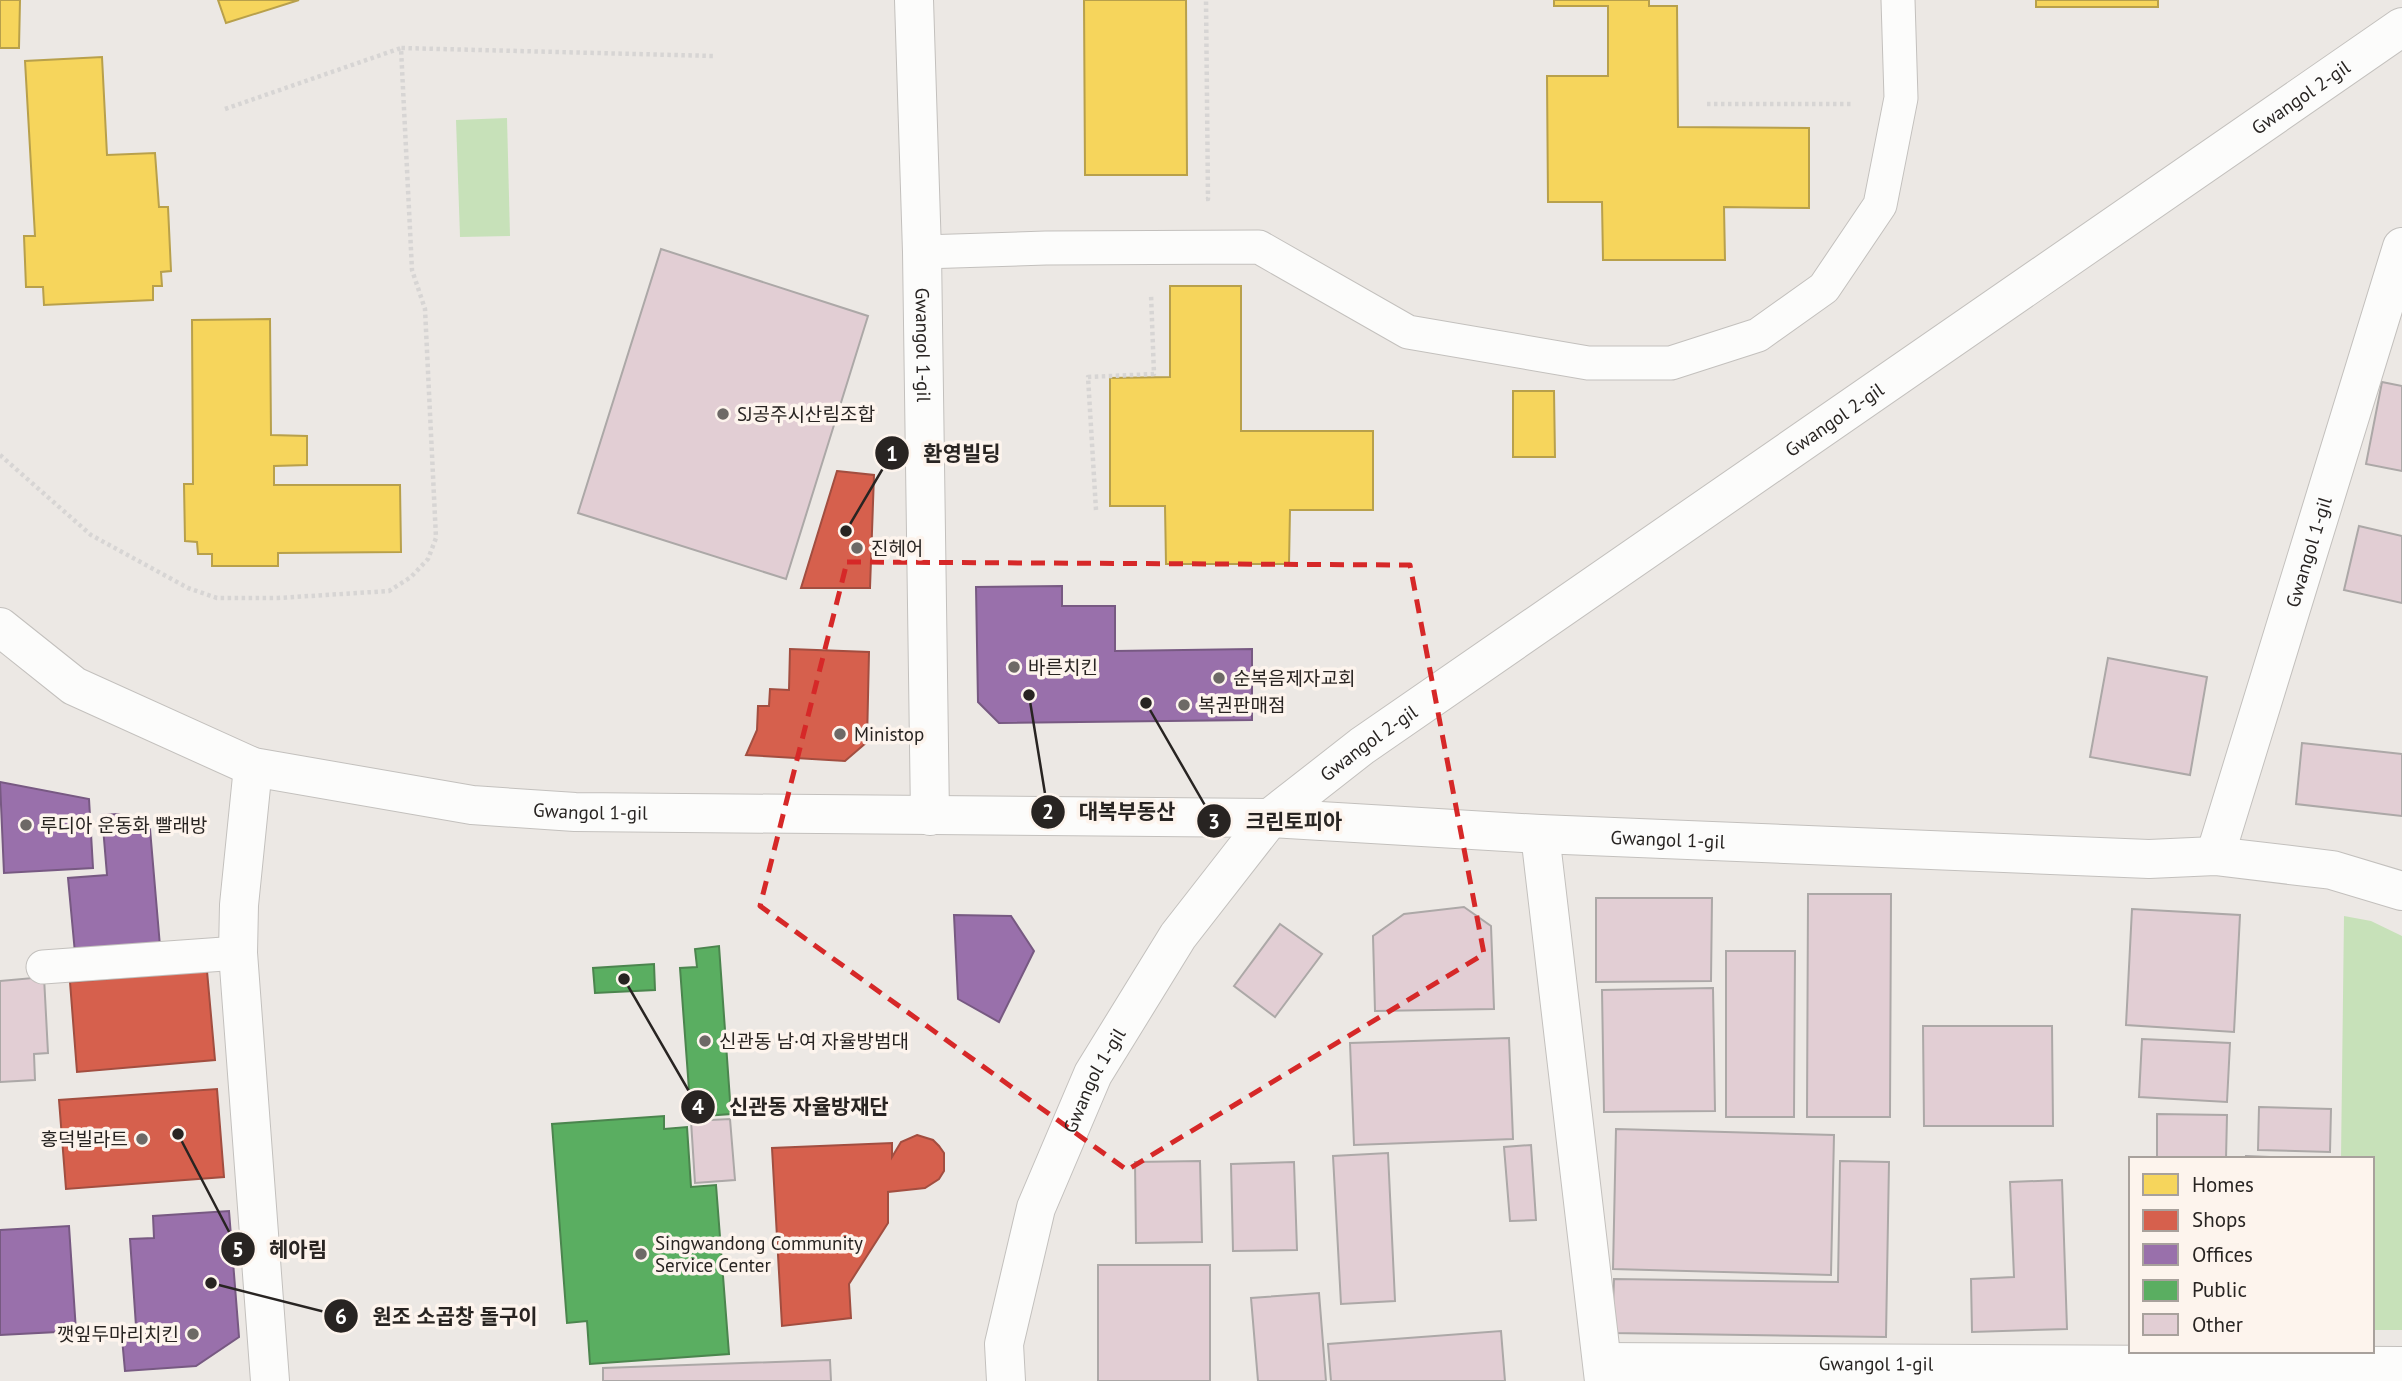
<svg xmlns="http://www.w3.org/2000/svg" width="2402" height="1381" font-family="'PT Sans','Noto Sans KR',sans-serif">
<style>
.green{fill:#c7e1b9}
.homes{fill:#f6d55c;stroke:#b8a04b;stroke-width:2}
.shops{fill:#d6604d;stroke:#a24e40;stroke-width:2}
.offices{fill:#9970ab;stroke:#775982;stroke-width:2}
.public{fill:#5aae61;stroke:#4b854e;stroke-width:2}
.building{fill:#e2ced4;stroke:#aca8a7;stroke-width:2}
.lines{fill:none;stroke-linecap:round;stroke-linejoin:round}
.lane-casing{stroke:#c3c0bd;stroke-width:35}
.street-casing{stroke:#c3c0bd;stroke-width:40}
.path{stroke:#d7d5d4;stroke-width:4.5;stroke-dasharray:3.5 3.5;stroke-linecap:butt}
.lane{stroke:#fcfcfb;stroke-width:33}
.street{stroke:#fcfcfb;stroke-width:38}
.marked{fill:none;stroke:#d62828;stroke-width:5;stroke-dasharray:14 9;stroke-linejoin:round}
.poi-dot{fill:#6d6966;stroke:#fdf4ed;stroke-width:2.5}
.labels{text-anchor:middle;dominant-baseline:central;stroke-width:7;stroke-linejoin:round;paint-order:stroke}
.street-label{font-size:19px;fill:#282422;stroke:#fdf4ed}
.poi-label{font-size:19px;fill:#282422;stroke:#fdf4ed;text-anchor:start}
.leader{fill:none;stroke:#282422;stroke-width:2.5}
.callout-dot{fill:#282422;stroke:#fdf4ed;stroke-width:2.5}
.mark-label{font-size:21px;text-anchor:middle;font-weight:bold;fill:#fff}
.callout-label{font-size:21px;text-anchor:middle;font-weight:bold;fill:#282422;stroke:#fdf4ed;stroke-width:7;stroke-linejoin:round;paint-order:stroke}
</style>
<rect width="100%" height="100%" fill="#ece8e4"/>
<g class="green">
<path d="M507,118L510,236L460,237L456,120Z"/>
<path d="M2344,916L2371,921L2402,936V1330H2372V1159H2341Z"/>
</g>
<g class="homes">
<path d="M0,0H20L19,48H0Z"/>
<path d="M218,0H299L226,23Z"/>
<path d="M1084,0H1186L1187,175H1085Z"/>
<path d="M1554,0H1649V6H1677L1678,127L1809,128V208L1724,207L1725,260H1603L1602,202H1548L1547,76H1608V6H1554Z"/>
<rect x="2036" y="0" width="122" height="7"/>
<path d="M102,57L107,155L155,153L159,207H168L171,271L161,272L162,286H153V300L44,305L43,287H26L24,236H35L25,61Z"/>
<path d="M1170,286H1241V431H1373V510H1290L1289,564H1166L1165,506H1110V378L1170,377Z"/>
<path d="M270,319L271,435L307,436V465L274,466V485H400L401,552L278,553V566H212V554H198L197,542L185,541L184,484H193L192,320Z"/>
<path d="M1513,391H1554L1555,457H1513Z"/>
</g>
<g class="shops">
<path d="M837,471L874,475L870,588H801Z"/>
<path d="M790,649L869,652L867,742L845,761L746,755L757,730L758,706H769L770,689L789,690Z"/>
<path d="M207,971L215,1060L77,1072L70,982Z"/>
<path d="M217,1089L224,1177L66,1189L59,1100Z"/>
<path d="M917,1135L933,1140L939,1146L944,1153V1171L939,1179L925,1188L888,1192V1223L849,1284L851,1318L782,1326L772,1148L892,1143V1157L901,1142Z"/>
</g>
<g class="offices">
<path d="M1062,586V606H1115V651L1252,649V720L999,723L978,702L976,587Z"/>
<path d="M0,782L89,799L93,868L4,873Z"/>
<path d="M118,814L150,829L160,946L75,953L68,878L107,875L102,815Z"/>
<path d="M954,915L1011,916L1034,951L999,1022L958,999Z"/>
<path d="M229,1211L239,1337L196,1366L125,1371L121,1327L136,1326L130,1239L154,1238L153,1216Z"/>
<path d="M69,1226L76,1331L0,1335V1230Z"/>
</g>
<g class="public">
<path d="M719,946L731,1114L691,1117L680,968L697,967L695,949Z"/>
<path d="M654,964L655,990L595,993L593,968Z"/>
<path d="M664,1116V1129L687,1127L691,1187L716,1185L729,1354L590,1364L587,1321L567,1323L552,1124Z"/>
</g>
<g class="building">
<path d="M661,249L868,316L786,579L578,513Z"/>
<path d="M2382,382L2402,386V471L2366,464Z"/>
<path d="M2359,526L2402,536V603L2344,590Z"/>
<path d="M2108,658L2207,677L2190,775L2090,757Z"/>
<path d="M2302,743L2402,754V816L2296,804Z"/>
<path d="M1808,894H1891L1890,1117H1807Z"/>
<path d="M1596,898H1712L1711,981L1596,982Z"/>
<path d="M1464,907L1491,926L1494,1009L1375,1011L1373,936L1404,914Z"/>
<path d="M2132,909L2240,915L2234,1032L2126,1025Z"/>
<path d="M1280,924L1322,954L1275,1017L1234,986Z"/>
<path d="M1726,951H1795L1794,1117H1726Z"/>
<path d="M44,977L48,1053L34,1054L35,1080L0,1082V981Z"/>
<path d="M1713,988L1715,1111L1604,1112L1602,990Z"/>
<path d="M1923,1026H2052L2053,1126H1924Z"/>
<path d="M1509,1038L1513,1139L1354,1145L1350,1043Z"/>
<path d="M2142,1039L2230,1043L2227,1102L2139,1097Z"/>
<path d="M2259,1107L2331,1109L2330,1152L2258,1150Z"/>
<path d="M2157,1114L2227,1115L2226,1159H2157Z"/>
<path d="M730,1119L735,1180L695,1183L691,1121Z"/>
<path d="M1616,1129L1834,1135L1831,1275L1613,1269Z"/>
<path d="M1531,1145L1536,1220L1510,1221L1504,1147Z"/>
<path d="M1388,1153L1395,1301L1341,1304L1333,1156Z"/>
<path d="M2246,1156L2315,1159H2246Z"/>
<path d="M1200,1161L1202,1242L1136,1243L1135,1162Z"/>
<path d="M1840,1161L1889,1162L1886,1337L1612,1333L1614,1279L1838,1282Z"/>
<path d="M1294,1162L1297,1250L1233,1251L1231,1164Z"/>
<path d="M2062,1180L2067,1329L1972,1332L1971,1279L2014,1277L2010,1182Z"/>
<rect x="1098" y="1265" width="112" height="116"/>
<path d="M1319,1293L1326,1381H1258L1251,1298Z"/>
<path d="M1501,1331L1505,1381H1331L1328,1344Z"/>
<path d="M830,1360L831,1381H603V1368Z"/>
</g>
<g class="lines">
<g class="lane-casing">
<g id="lane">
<path d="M922,252L1046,248L1259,247L1408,332L1588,363H1671L1758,335L1824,288L1880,205L1901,98L1898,0"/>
<path d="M43,967L238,953"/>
</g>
</g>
<g class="street-casing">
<g id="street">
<path id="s1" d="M914,0L922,252L930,816"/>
<path id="s2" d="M0,627L74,686L253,767L472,805L575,812L1270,818L1540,834L2149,859L2215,856L2332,870L2402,891"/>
<path d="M253,767L239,905L238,953L270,1381"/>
<path d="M1540,834L1604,1381"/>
<path id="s3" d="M2215,856L2402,247"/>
<path id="s4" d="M1603,1362L2402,1366"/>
<path id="s5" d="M1006,1381L1004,1344L1036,1208L1093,1074L1178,936L1270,818L1362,746L2402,27"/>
</g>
</g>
<g class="path">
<path d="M1707,104H1852"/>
<path d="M225,109L401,48"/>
<path d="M1206,199H1208L1206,0"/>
<path d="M0,455L91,535L188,588L217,598H278L389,591L411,577L428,559L436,538L425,309L412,270L401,48L714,56"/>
<path d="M1096,510L1088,377L1154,374L1151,294"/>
</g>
<use href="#lane" class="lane"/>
<use href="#street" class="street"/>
</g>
<path class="marked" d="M847,562L1410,565L1484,954L1127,1170L760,906Z"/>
<g class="poi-dot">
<circle cx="723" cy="414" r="7"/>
<circle cx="857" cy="548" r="7"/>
<circle cx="1014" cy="667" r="7"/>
<circle cx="1219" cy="678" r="7"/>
<circle cx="1184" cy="705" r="7"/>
<circle cx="840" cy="734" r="7"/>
<circle cx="26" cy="825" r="7"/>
<circle cx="705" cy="1041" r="7"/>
<circle cx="142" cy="1139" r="7"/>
<circle cx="641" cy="1254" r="7"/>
<circle cx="193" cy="1334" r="7"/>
</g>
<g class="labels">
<g class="street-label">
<text stroke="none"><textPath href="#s5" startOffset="1892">Gwangol 2-gil</textPath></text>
<text stroke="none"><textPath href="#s1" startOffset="345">Gwangol 1-gil</textPath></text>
<text stroke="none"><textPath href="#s5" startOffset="1325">Gwangol 2-gil</textPath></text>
<text stroke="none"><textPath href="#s3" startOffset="318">Gwangol 1-gil</textPath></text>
<text stroke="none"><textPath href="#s5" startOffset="758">Gwangol 2-gil</textPath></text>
<text stroke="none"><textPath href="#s2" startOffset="632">Gwangol 1-gil</textPath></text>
<text stroke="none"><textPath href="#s2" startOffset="1710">Gwangol 1-gil</textPath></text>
<text stroke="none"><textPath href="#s5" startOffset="317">Gwangol 1-gil</textPath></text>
<text stroke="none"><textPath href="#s4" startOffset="273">Gwangol 1-gil</textPath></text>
</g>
<g class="poi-label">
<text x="737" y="414">SJ공주시산림조합</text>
<text x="871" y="548">진헤어</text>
<text x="1028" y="667">바른치킨</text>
<text x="1233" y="678">순복음제자교회</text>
<text x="1198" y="705">복권판매점</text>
<text x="854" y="734">Ministop</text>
<text x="40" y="825">루디아 운동화 빨래방</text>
<text x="719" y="1041">신관동 남·여 자율방범대</text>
<text x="128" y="1139" text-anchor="end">홍덕빌라트</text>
<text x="655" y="1243">Singwandong Community<tspan x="655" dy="22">Service Center</tspan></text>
<text x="179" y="1334" text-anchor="end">깻잎두마리치킨</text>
</g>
</g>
<path class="leader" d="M846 531L892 453M1029 695L1048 812M1146 703L1214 821M624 979L698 1107M178 1134L238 1249M211 1283L341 1316"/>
<g class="callout-dot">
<circle cx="846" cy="531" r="7"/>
<circle cx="1029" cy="695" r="7"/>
<circle cx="1146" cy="703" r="7"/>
<circle cx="624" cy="979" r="7"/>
<circle cx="178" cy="1134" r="7"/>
<circle cx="211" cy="1283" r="7"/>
<circle cx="892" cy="453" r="18"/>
<circle cx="1048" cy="812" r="18"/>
<circle cx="1214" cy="821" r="18"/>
<circle cx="698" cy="1107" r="18"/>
<circle cx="238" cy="1249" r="18"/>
<circle cx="341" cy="1316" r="18"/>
</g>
<g class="mark-label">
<text x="892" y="461">1</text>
<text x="1048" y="819">2</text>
<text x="1214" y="829">3</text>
<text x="698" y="1114">4</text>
<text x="238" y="1257">5</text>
<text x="341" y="1324">6</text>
</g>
<g class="callout-label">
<text x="962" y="461">환영빌딩</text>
<text x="1127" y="819">대복부동산</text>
<text x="1294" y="829">크린토피아</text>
<text x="809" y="1114">신관동 자율방재단</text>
<text x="298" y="1257">헤아림</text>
<text x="455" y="1324">원조 소곱창 돌구이</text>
</g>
<rect x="2129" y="1157" width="245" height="196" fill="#fdf4ed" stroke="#a8a19c" stroke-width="2"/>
<rect x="2143" y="1174" width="35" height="21" fill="#f6d55c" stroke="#a8a19c" stroke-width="2"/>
<text x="2192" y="1192" font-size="21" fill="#282422">Homes</text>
<rect x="2143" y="1210" width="35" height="21" fill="#d6604d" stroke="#a8a19c" stroke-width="2"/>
<text x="2192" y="1227" font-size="21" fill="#282422">Shops</text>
<rect x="2143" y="1244" width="35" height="21" fill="#9970ab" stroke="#a8a19c" stroke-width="2"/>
<text x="2192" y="1262" font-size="21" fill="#282422">Offices</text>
<rect x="2143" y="1280" width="35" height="21" fill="#5aae61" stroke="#a8a19c" stroke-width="2"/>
<text x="2192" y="1297" font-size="21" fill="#282422">Public</text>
<rect x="2143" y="1314" width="35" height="21" fill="#e2ced4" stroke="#a8a19c" stroke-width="2"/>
<text x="2192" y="1332" font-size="21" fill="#282422">Other</text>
</svg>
